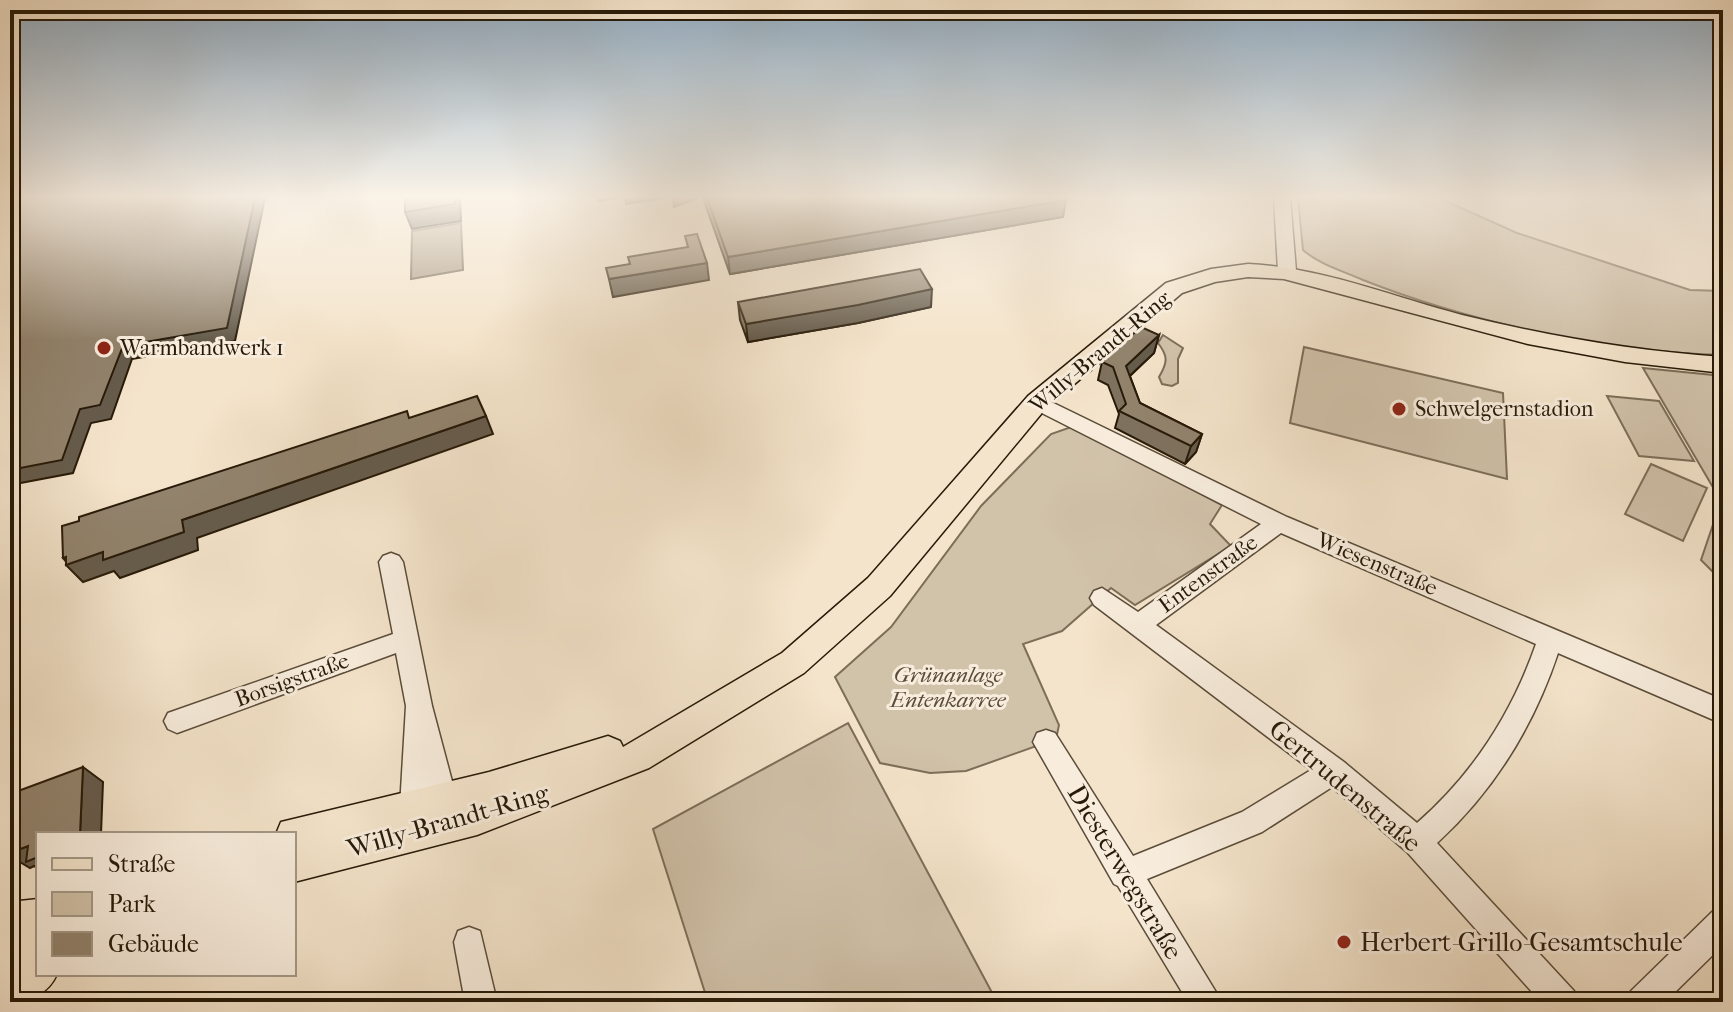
<svg xmlns="http://www.w3.org/2000/svg" width="1733" height="1012" font-family="'IM FELL French Canon',serif">
<style>
.green{fill:#d1c2aa;stroke:#7c6e59;stroke-width:2}
.water{fill:#ae9f89;stroke:#786a55;stroke-width:2}
.lines{fill:none;stroke-linecap:round;stroke-linejoin:round}
.minor-casing{stroke:#5a4c39;stroke-width:3}
.major-casing{stroke:#271a08;stroke-width:3}
.minor{fill:#f8eddd;fill-rule:evenodd}
.major{fill:#f4e4cb;fill-rule:evenodd}
.wall{fill:#7e715e;stroke:#271a08;stroke-width:2}
.shaded-wall{fill:#665c4c;stroke:#271a08;stroke-width:2}
.building{fill:#92836d;stroke:#271a08;stroke-width:2}
.poi-dot{fill:#8f2418;stroke:#f8eddd;stroke-width:3}
.labels{text-anchor:middle;dominant-baseline:central;stroke-width:6;stroke-linejoin:round;paint-order:stroke}
.poi-label{font-size:22px;fill:#271a08;stroke:#f8eddd;text-anchor:start}
.street-label{font-size:22px;fill:#271a08;stroke:#f8eddd}
.park-label{font-size:22px;font-style:italic;fill:#5a4c39;stroke:#f8eddd}
.near-street-label{font-size:26px;fill:#271a08;stroke:#f8eddd}
.near-poi-label{font-size:26px;fill:#271a08;stroke:#f8eddd;text-anchor:start}
</style>
<rect width="100%" height="100%" fill="#f4e4cb"/>
<filter id="stains"><feTurbulence type="fractalNoise" baseFrequency=".0025" numOctaves="4"/><feColorMatrix values="0 0 0 0 .2 0 0 0 0 .09 0 0 0 0 .02 0 0 0 .5 -.17"/></filter>
<radialGradient id="worn" r=".72"><stop offset=".6" stop-color="#630" stop-opacity="0"/><stop offset="1" stop-color="#630" stop-opacity=".3"/></radialGradient>
<g class="green">
<path d="M1298,198H1439L1517,233L1690,290L1723,291V355C1606,352 1472,323 1363,280C1343,271 1320,265 1303,250Z"/>
<path d="M1163,335L1183,348L1178,359V383L1172,386L1162,384L1159,377C1168,362 1168,356 1158,343Z"/>
<path d="M1304,347L1503,393L1507,479L1290,423Z"/>
<path d="M1643,368L1723,376V582L1701,560L1721,501Z"/>
<path d="M1607,396L1659,401L1694,461L1639,456Z"/>
<path d="M1074,426L1222,505L1210,524L1231,546L1135,605L1111,588L1062,631L1023,644L1059,725L1056,739L966,771L930,773L880,763L835,677L891,627L981,506L1051,434Z"/>
<path d="M1651,464L1707,488L1683,541L1625,514Z"/>
<path d="M848,723L997,1002H708L653,829Z"/>
</g>
<path class="water" d="M461,223L463,270L411,279L412,231Z"/>
<g class="lines">
<g class="minor-casing">
<g id="minor">
<path d="M1274,198H1290L1296,271L1287,276L1278,271Z"/>
<path d="M1037,395L1287,517L1723,700V724L1558,653C1534,725 1494,791 1437,843L1574,991L1579,1002H1541L1407,852L1332,787L1262,832L1147,879L1222,1002H1188L1118,886L1114,884L1033,742L1037,733L1046,730L1055,733L1133,856L1242,812L1311,770L1094,605L1090,598L1094,591L1102,588L1138,612L1261,524L1030,407L1027,402ZM1281,533L1536,644C1512,713 1473,774 1417,823L1344,762L1156,625Z"/>
<path d="M391,553L399,556L403,562L432,706L457,800L449,823L421,828L411,824L400,807L406,706L396,653L177,733L168,729L164,721L168,713L393,634L379,562L383,556Z"/>
<path d="M1723,908V945L1665,1002H1626L1631,991L1712,912Z"/>
<path d="M469,927L480,931L497,1002H465L454,942L458,931Z"/>
</g>
</g>
<g class="major-casing">
<g id="major">
<path d="M1248,264C1323,268 1390,296 1462,315C1548,336 1635,351 1723,357V373L1625,362L1528,344L1284,279L1248,277L1215,282L1182,293L1046,408L890,596L804,673L649,768L477,835L294,882V834H276L281,822L489,772L608,736L620,741L623,747L782,653L868,578L1028,396L1166,283L1211,269Z"/>
<path d="M38,899V974H57C49,993 30,1002 10,1002V902Z"/>
</g>
</g>
<use href="#minor" class="minor"/>
<use href="#major" class="major"/>
</g>
<g class="wall">
<path d="M703,198H1065L1063,217L730,274Z"/>
<path d="M738,302L931,307L858,323L748,342L740,320Z"/>
<path d="M1159,335L1154,353L1130,376L1140,403L1202,434L1196,452L1185,464L1115,428L1119,414L1108,385L1098,380L1102,362Z"/>
</g>
<g class="shaded-wall">
<path d="M255,198H265L235,341L132,359L111,419L91,423L73,473L10,485V470Z"/>
<path d="M455,198H460L461,221L412,229L405,212Z"/>
<path d="M598,198H616L598,201Z"/>
<path d="M625,198H663L626,204Z"/>
<path d="M673,198H699L674,207Z"/>
<path d="M1066,200L1063,217L730,274L728,257Z"/>
<path d="M707,263L709,280L613,297L609,279Z"/>
<path d="M932,289L931,307L858,323L748,342L746,324Z"/>
<path d="M1159,335L1154,353L1121,384L1126,366Z"/>
<path d="M486,416L493,434L197,538L198,550L120,578L114,571L83,582L66,565L68,564L63,558L103,552L182,520Z"/>
<path d="M1202,434L1196,452L1185,464L1191,446Z"/>
<path d="M83,767L103,782L101,834H80Z"/>
<path d="M28,846L38,853V869L34,866L30,868L10,856V853Z"/>
</g>
<g class="building">
<path d="M15,198H255L227,328L123,346L100,405L80,409L62,460L10,470V208Z"/>
<path d="M405,198H455V204L405,212Z"/>
<path d="M707,198H1065L1066,200L728,257Z"/>
<path d="M697,234L707,263L609,279L606,268L630,264L628,257L688,247L685,236Z"/>
<path d="M920,269L932,289L858,305L746,324L738,302Z"/>
<path d="M1141,327L1159,335L1126,366L1140,403L1202,434L1191,446L1119,411L1126,404L1113,367L1102,362Z"/>
<path d="M477,396L486,416L182,520L184,532L103,560V552L66,565V557L63,558L62,526L79,521V517L407,411L409,418Z"/>
<path d="M83,767L80,834H38V857L26,862L28,846L10,853V794Z"/>
</g>
<linearGradient id="sky" x2="0" y2="1"><stop stop-color="#91acc2"/><stop offset="0.58" stop-color="#faf3e8"/><stop offset="1" stop-color="#faf3e8" stop-opacity="0"/></linearGradient>
<rect width="1733" height="340" fill="url(#sky)"/>
<g class="poi-dot">
<circle cx="104" cy="348" r="8"/>
<circle cx="1399" cy="409" r="8"/>
<circle cx="1344" cy="942" r="8"/>
</g>
<g class="labels">
<g class="poi-label">
<text x="120" y="348">Warmbandwerk 1</text>
<text x="1415" y="409">Schwelgernstadion</text>
</g>
<g class="street-label">
<text transform="translate(1100 352) rotate(-40)">Willy-Brandt-Ring</text>
<text transform="translate(1377 564) rotate(23)">Wiesenstraße</text>
<text transform="translate(1208 574) rotate(-36)">Entenstraße</text>
<text transform="translate(292 680) rotate(-20)">Borsigstraße</text>
</g>
<g class="park-label">
<text x="948" y="675">Grünanlage<tspan x="948" dy="25">Entenkarree</tspan></text>
</g>
<g class="near-street-label">
<text transform="translate(1345 786) rotate(40)">Gertrudenstraße</text>
<text transform="translate(448 821) rotate(-16)">Willy-Brandt-Ring</text>
<text transform="translate(1125 872) rotate(59)">Diesterwegstraße</text>
</g>
<g class="near-poi-label">
<text x="1360" y="942">Herbert-Grillo-Gesamtschule</text>
</g>
</g>
<rect width="1733" height="1012" fill="none" stroke="#f4e4cb" stroke-width="40"/>
<rect x="12" y="12" width="1709" height="988" fill="none" stroke="#271a08" stroke-width="4"/>
<rect x="20" y="20" width="1693" height="972" fill="none" stroke="#271a08" stroke-width="2"/>
<rect x="36" y="832" width="260" height="144" fill="#f8eddd" stroke="#a49988" stroke-width="2"/>
<rect x="52" y="858" width="40" height="12" fill="#f4e4cb" stroke="#a49988" stroke-width="2"/>
<text x="108" y="872" font-size="24" fill="#271a08">Straße</text>
<rect x="52" y="892" width="40" height="24" fill="#d1c2aa" stroke="#a49988" stroke-width="2"/>
<text x="108" y="912" font-size="24" fill="#271a08">Park</text>
<rect x="52" y="932" width="40" height="24" fill="#92836d" stroke="#a49988" stroke-width="2"/>
<text x="108" y="952" font-size="24" fill="#271a08">Gebäude</text>
<rect width="100%" height="100%" filter="url(#stains)"/>
<rect width="100%" height="100%" fill="url(#worn)"/>
</svg>
